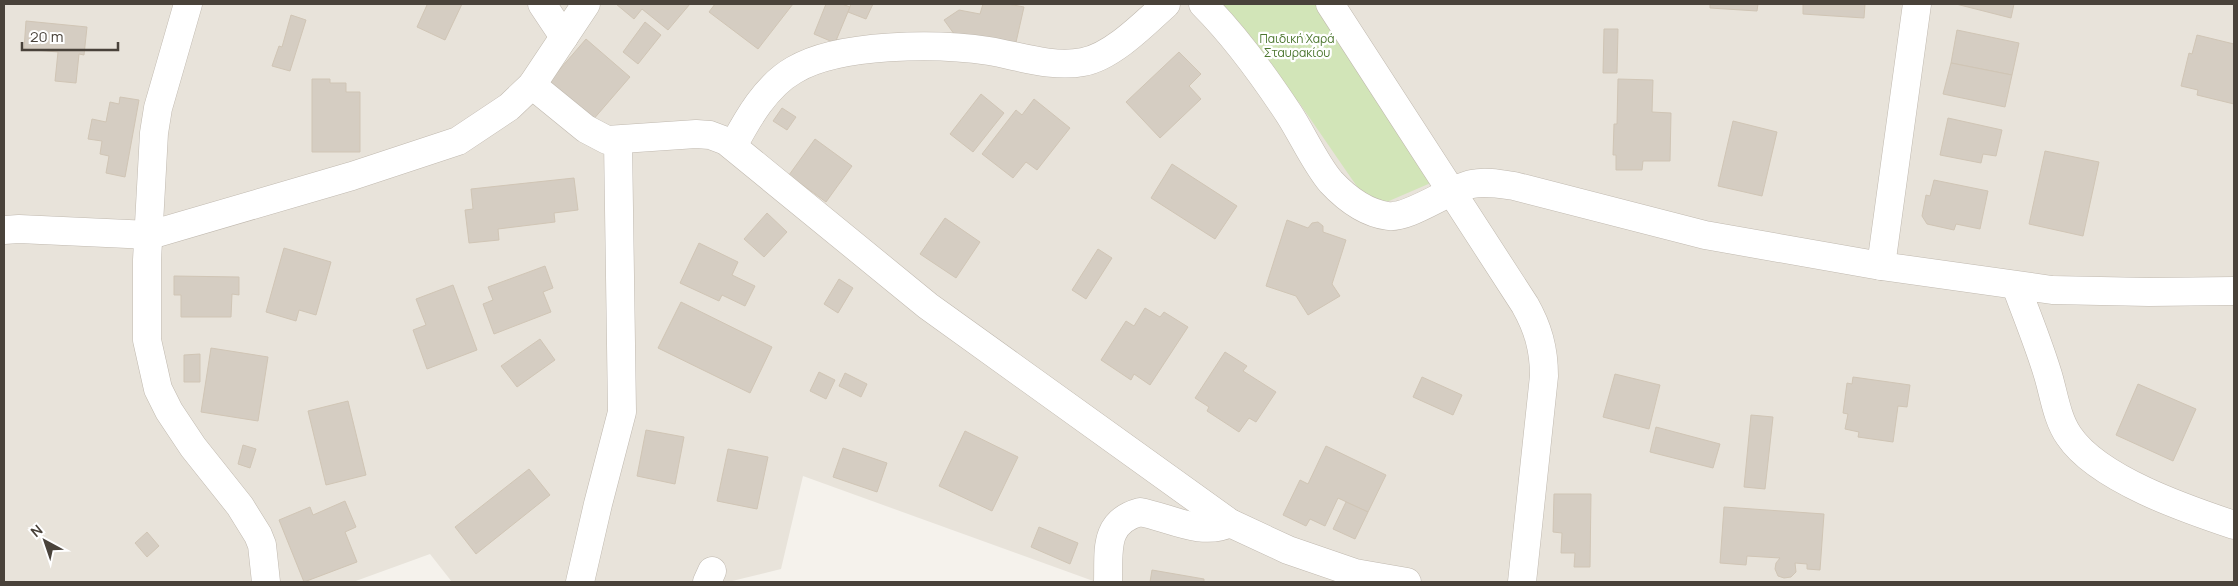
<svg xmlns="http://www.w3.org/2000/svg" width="2238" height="586" font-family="Manrope,sans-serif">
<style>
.residential{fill:#e8e3da}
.green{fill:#d2e5b8}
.building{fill:#d5cdc2;stroke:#d0c5b5}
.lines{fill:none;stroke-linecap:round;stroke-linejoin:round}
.street-casing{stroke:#c0b9af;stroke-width:29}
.street{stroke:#fff;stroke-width:28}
.labels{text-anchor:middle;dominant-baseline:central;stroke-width:4.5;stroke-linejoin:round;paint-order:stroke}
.park-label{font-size:12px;fill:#4d7730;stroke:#fff}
</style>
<rect width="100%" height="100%" fill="#f5f2ec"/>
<path class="residential" d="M4,4H2234V582H1096L803,476L781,569L728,582H452L430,554L353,582H4Z"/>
<path class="green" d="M1221,4H1318L1433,182L1382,204L1358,188L1298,101L1295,104Z"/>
<g class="building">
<path d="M425,4H462L445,40L417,27L427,5Z"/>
<path d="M616,4H690L668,30L642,9L634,19Z"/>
<path d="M715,4H793L758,49L709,12Z"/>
<path d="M826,4H842L850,7L835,43L814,34Z"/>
<path d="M851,4H873L866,19L848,12Z"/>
<path d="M983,4H1008L1024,7L1014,51L957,38L944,20L959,10L980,14Z"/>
<path d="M1710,4H1758L1757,11L1710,8Z"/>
<path d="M1803,4H1865L1864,18L1803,14Z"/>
<path d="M1956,4H2014L2011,18Z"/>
<path d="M291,15L306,20L290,71L272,66L279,46L282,47Z"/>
<path d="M26,21L87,27L84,55L79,54L76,83L55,81L58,52L24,49Z"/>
<path d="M645,22L661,35L638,64L623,52Z"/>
<path d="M1604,29H1618L1617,73H1603Z"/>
<path d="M1957,30L2019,43L2012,75L1951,63Z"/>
<path d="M2197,35L2234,44V104L2197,95L2198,90L2181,86L2189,53L2192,54Z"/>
<path d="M586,39L630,77L592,121L548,83Z"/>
<path d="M1179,52L1201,74L1189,86L1201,99L1160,138L1126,102Z"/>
<path d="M1951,63L2012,75L2005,107L1943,94Z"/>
<path d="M312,79H330V83H346V92H360V152H312Z"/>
<path d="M1618,79L1653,80L1652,112L1671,113L1670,161H1643L1642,170H1616V155H1613L1614,124H1617Z"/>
<path d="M981,94L1004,113L973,152L950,134Z"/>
<path d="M120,97L139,100L125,177L106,173L109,156L100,154L102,141L88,139L92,119L106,122L110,102L119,104Z"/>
<path d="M1034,99L1070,128L1037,170L1026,162L1013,178L982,154L1016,110L1022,115Z"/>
<path d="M782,108L796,117L787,130L773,121Z"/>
<path d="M1948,118L2002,130L1996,156L1983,154L1981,163L1940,155Z"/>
<path d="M1733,121L1777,132L1762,196L1718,186Z"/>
<path d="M815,139L852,166L826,202L789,175Z"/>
<path d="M2045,151L2099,162L2083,236L2029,224Z"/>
<path d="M1172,164L1237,206L1215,239L1151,198Z"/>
<path d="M574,178L578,210L554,213L555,222L498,229L499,240L469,243L465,210L473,209L471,189Z"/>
<path d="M1934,180L1988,191L1980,229L1956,224L1954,230L1927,224L1922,216L1926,195L1930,196Z"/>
<path d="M767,213L787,232L764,257L744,239Z"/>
<path d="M945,218L980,242L956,278L920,254Z"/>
<path d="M1287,220L1308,228L1312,223L1318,222L1323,226V232L1346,240L1332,284L1340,296L1308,315L1296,296L1266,286Z"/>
<path d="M699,243L738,262L732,275L755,286L745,306L722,295L719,301L680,283Z"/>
<path d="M284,248L331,262L316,315L299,310L296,321L266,312Z"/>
<path d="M1098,249L1112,258L1086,299L1072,290Z"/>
<path d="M545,266L553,288L543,292L551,312L494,334L483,304L493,300L488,287Z"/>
<path d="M174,276L239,277V295L232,294L231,317H181V295H174Z"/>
<path d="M839,279L853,288L838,313L824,304Z"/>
<path d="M453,285L477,350L427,369L413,330L426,325L416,299Z"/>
<path d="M681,302L772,347L750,393L658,348Z"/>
<path d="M1145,308L1160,317L1164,312L1188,327L1150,385L1134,374L1131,380L1101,360L1126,321L1134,326Z"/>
<path d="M540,339L555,360L517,387L501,366Z"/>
<path d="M211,348L268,357L258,421L201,412Z"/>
<path d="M1225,352L1247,366L1243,371L1276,392L1256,422L1249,418L1239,432L1207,411L1209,407L1195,398Z"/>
<path d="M200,354V382H184V355Z"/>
<path d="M819,372L835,380L826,399L810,391Z"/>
<path d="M845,373L867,384L861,397L839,386Z"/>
<path d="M1615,374L1660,385L1649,429L1603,417Z"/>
<path d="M1422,377L1462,395L1453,415L1413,397Z"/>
<path d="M1853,377L1910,385L1907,407L1898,406L1893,442L1858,437L1859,432L1845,429L1848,414L1843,413L1847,383L1852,384Z"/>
<path d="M2138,384L2196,409L2173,461L2116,435Z"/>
<path d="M348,401L366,475L326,485L308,411Z"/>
<path d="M1751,415L1773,417L1765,489L1744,487Z"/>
<path d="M1656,427L1720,444L1713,468L1650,452Z"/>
<path d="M646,430L684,437L675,484L637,476Z"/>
<path d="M965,431L1018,457L992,511L939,486Z"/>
<path d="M243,445L256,449L250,468L238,464Z"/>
<path d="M1326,446L1386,475L1368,512L1338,498L1325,526L1310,519L1306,526L1283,515L1300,480L1308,484Z"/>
<path d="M843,448L887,463L877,492L833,477Z"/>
<path d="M728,449L768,457L757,509L717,501Z"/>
<path d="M529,469L550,495L476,554L455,527Z"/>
<path d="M1554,494H1591L1590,567H1574L1575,553H1561L1562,533L1553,532Z"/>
<path d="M345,501L356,527L345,532L357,562L304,582L279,520L310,507L313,515Z"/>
<path d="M1346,502L1368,512L1355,539L1333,529Z"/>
<path d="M1724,507L1824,514L1820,570L1807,569V564L1795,563L1796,572L1791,577L1784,578L1778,576L1775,569L1776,563L1780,558L1747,556L1746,565L1720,563Z"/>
<path d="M1039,527L1078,543L1070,564L1031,547Z"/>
<path d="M147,532L159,546L147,557L135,543Z"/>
<path d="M1152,570L1204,579V582H1150Z"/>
</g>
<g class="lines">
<g class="street-casing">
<g id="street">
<path d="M188,4L158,108L154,133L147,260V340L158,389L169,411L193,447L240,506L258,535L262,545L266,582"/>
<path d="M542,4L564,37"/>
<path d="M1203,4C1235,36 1264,76 1289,114C1302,134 1316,165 1331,182C1346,198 1366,213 1388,216C1409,219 1448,189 1472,184C1485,181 1501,184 1514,186L1705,235L1881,266L2052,290L2149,292L2234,291"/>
<path d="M1330,4L1525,305C1538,328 1544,349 1544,376L1522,582"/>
<path d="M532,85L586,129L607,140L696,134L710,135L726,141L928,306L1230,523L1288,550L1355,573L1407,582"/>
<path d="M733,146C748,118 766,86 794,70C839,43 938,43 989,51C1019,56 1052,68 1083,62C1112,57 1145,23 1166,4"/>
<path d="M4,230L19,229L150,235L352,176L458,141L509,107L532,85L586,4"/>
<path d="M1881,266L1917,4"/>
<path d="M2016,286C2027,316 2039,345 2048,375C2054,395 2057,419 2069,436C2098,479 2186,509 2234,525"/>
<path d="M580,582L598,504L622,412L618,141"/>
<path d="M707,582L712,571"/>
<path d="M1108,582C1109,551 1103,522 1140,512C1168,517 1202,537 1230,523"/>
</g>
</g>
<use href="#street" class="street"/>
</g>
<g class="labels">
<g class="park-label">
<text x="1297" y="38">Παιδική Χαρά<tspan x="1297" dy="14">Σταυρακίου</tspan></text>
</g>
</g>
<rect width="2238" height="586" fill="none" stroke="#49423a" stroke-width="10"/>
<g transform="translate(45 541) rotate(320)" stroke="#ffffff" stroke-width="4" paint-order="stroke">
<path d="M0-4L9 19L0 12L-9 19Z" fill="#49423a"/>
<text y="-8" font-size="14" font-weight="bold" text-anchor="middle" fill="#49423a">N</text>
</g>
<path d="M22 42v8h96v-8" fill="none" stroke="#49423a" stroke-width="2.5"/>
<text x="30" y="42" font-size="15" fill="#49423a" stroke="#ffffff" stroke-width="4" paint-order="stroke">20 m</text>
</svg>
